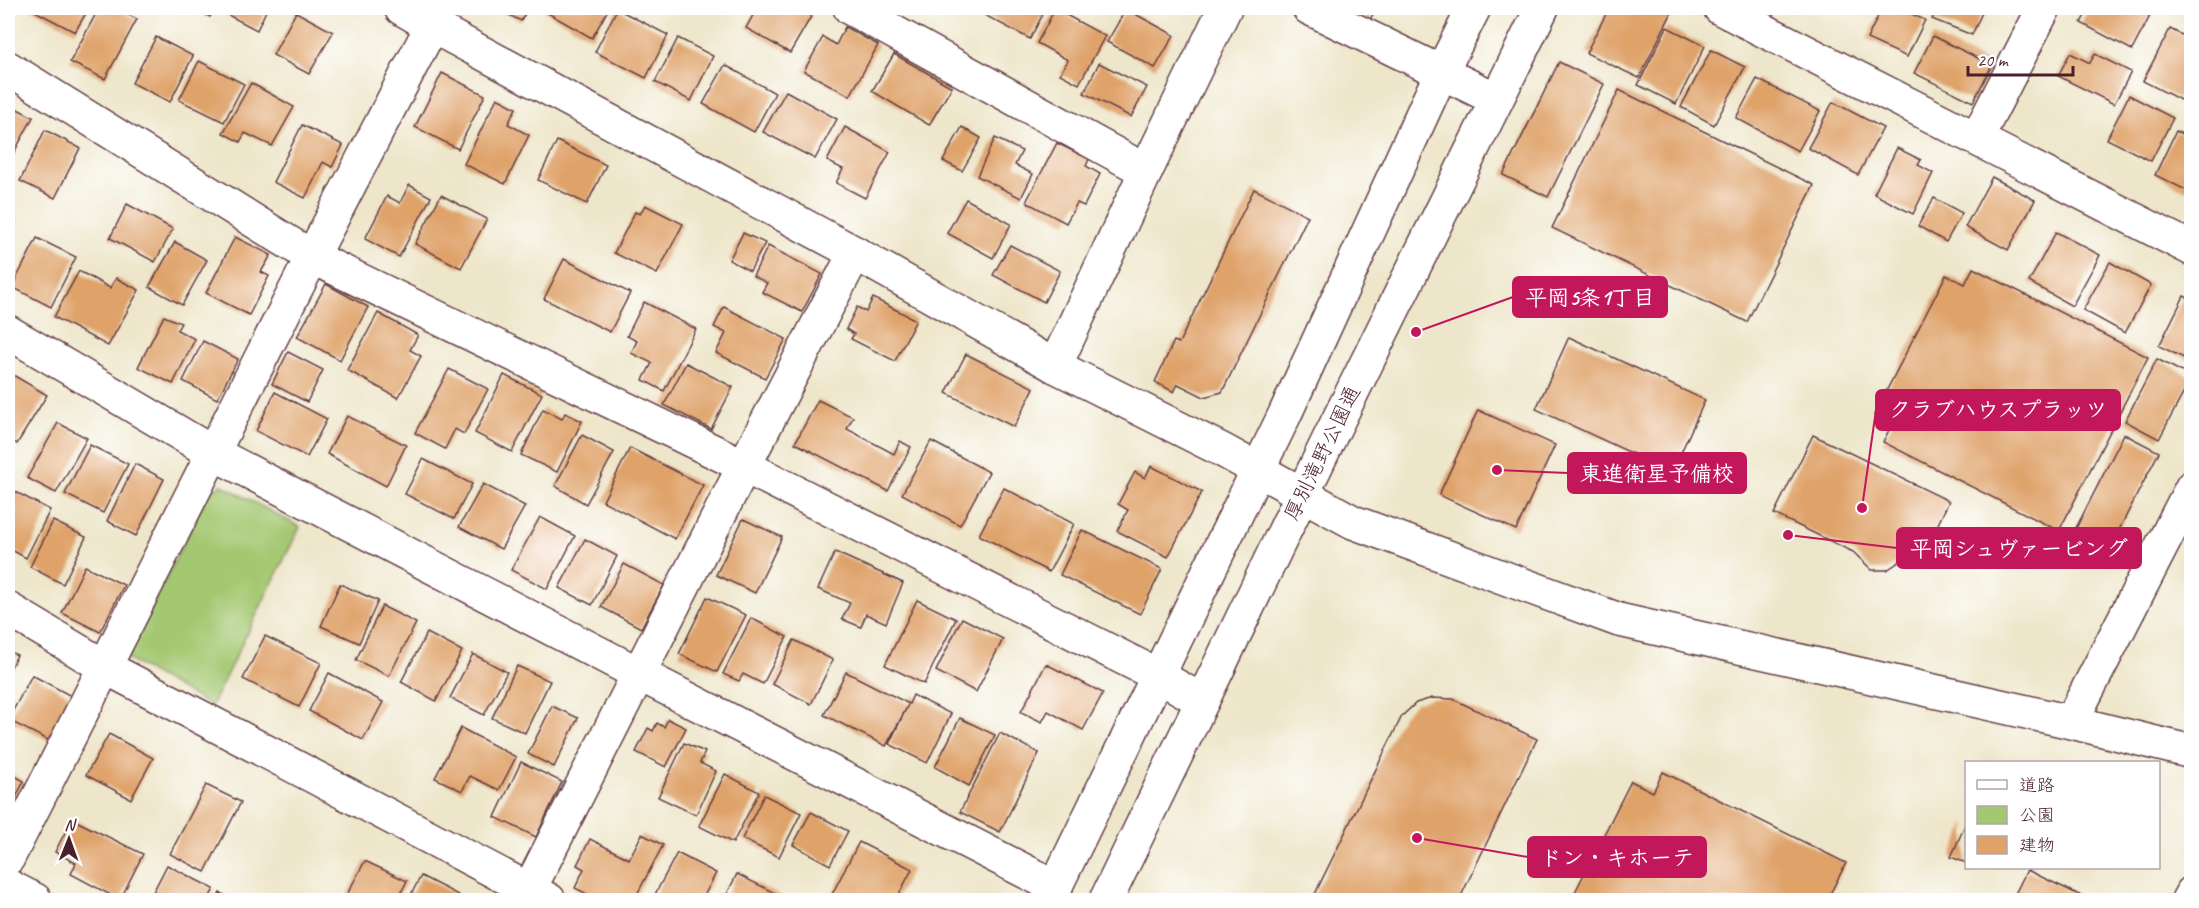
<svg xmlns="http://www.w3.org/2000/svg" width="2199" height="908" font-family="Caveat,'Klee One',sans-serif">
<style>
.green{fill:#a4c871;stroke:#77744e;stroke-width:1.5}
.building{fill:#dfa36a}
.lines{fill:none;stroke-linecap:round;stroke-linejoin:round}
.minor-casing{stroke:#633d43;stroke-width:36}
.tertiary-casing{stroke:#633d43;stroke-width:36}
.secondary-casing{stroke:#633d43;stroke-width:36}
.minor{stroke:#fff;stroke-width:33}
.tertiary{stroke:#fff;stroke-width:33}
.secondary{stroke:#fff;stroke-width:33}
.labels{text-anchor:middle;dominant-baseline:central;stroke-width:4.5;stroke-linejoin:round;paint-order:stroke}
.street-label{font-size:21px;fill:#4a1f2b;stroke:#fff}
.leader{fill:none;stroke:#c2185b;stroke-width:2}
.callout-dot{fill:#c2185b;stroke:#fff;stroke-width:2}
.callout{fill:#c2185b;stroke:#c2185b;stroke-width:2}
.callout-label{font-size:22px;text-anchor:middle;font-weight:bold;fill:#fff}
</style>
<rect width="100%" height="100%" fill="#fff"/>
<filter id="ink" filterUnits="userSpaceOnUse"><feTurbulence type="fractalNoise" baseFrequency=".0167" numOctaves="2"/><feDisplacementMap in="SourceGraphic" scale="12" xChannelSelector="R" yChannelSelector="G"/><feConvolveMatrix kernelMatrix="1 2 1 2 8 2 1 2 1" color-interpolation-filters="sRGB"/></filter>
<filter id="wash" filterUnits="userSpaceOnUse"><feTurbulence type="fractalNoise" baseFrequency=".008" numOctaves="4" result="noise"/><feDisplacementMap in="SourceGraphic" scale="24" xChannelSelector="R" yChannelSelector="G"/><feGaussianBlur stdDeviation="1.35" result="paint"/><feColorMatrix in="noise" values="0 0 0 0 0 0 0 0 0 0 0 0 0 0 0 0 0 1.4 0 .05"/><feComposite in="paint" operator="in"/></filter>
<g filter="url(#wash)">
<rect width="100%" height="100%" fill="#eee6ca"/>
<path class="green" d="M222,485L300,527L211,706L127,659L209,490Z"/>
<g id="blocks">
<g class="building">
<path d="M32,8H89L75,32L31,9Z"/>
<path d="M99,8H114L137,19L105,79L70,62Z"/>
<path d="M192,8H214L210,17Z"/>
<path d="M224,8H258L266,11L257,30L222,12Z"/>
<path d="M495,8H528L521,21Z"/>
<path d="M546,8H609L592,38L544,11Z"/>
<path d="M757,8H799L812,15L790,53L746,28Z"/>
<path d="M979,8H1046L1030,39L977,11Z"/>
<path d="M1349,8H1376L1369,22L1347,10Z"/>
<path d="M1609,8H1664L1672,12L1639,78L1586,53Z"/>
<path d="M1882,8H1898L1925,20L1907,57L1867,39Z"/>
<path d="M1937,8H1984L1972,35L1932,19Z"/>
<path d="M2089,8H2134L2150,16L2132,50L2081,23Z"/>
<path d="M617,9L668,35L646,78L595,52Z"/>
<path d="M1055,9L1105,36L1079,84L1060,74L1068,60L1037,43Z"/>
<path d="M1126,9L1174,35L1155,68L1107,42Z"/>
<path d="M296,12L333,32L309,74L273,55Z"/>
<path d="M845,27L878,45L850,96L804,71L823,37L836,45Z"/>
<path d="M1667,27L1705,46L1676,104L1638,85Z"/>
<path d="M2170,29L2192,40V106L2143,81Z"/>
<path d="M1933,36L1992,65L1973,102L1914,73Z"/>
<path d="M156,37L193,56L170,102L132,83Z"/>
<path d="M678,38L713,56L691,101L655,82Z"/>
<path d="M1711,50L1745,67L1714,125L1681,107Z"/>
<path d="M2070,53L2090,63L2095,54L2131,72L2114,104L2058,76Z"/>
<path d="M894,54L952,87L929,125L872,91Z"/>
<path d="M199,61L244,84L224,122L179,100Z"/>
<path d="M1559,62L1604,84L1548,197L1503,175Z"/>
<path d="M1099,63L1147,87L1131,117L1084,93Z"/>
<path d="M725,65L775,93L754,132L703,104Z"/>
<path d="M442,73L485,95L458,149L415,127Z"/>
<path d="M1757,79L1820,111L1798,151L1736,118Z"/>
<path d="M251,83L294,107L272,146L245,133L240,142L223,133Z"/>
<path d="M1619,90L1814,185L1747,322L1552,228Z"/>
<path d="M786,91L837,119L815,159L763,132Z"/>
<path d="M2129,95L2173,118L2151,161L2107,139Z"/>
<path d="M497,98L516,108L508,124L529,135L505,184L464,164Z"/>
<path d="M1833,102L1883,128L1858,175L1808,148Z"/>
<path d="M8,104L33,117L8,164Z"/>
<path d="M302,125L343,145L332,167L323,162L305,198L273,182Z"/>
<path d="M845,127L890,152L865,198L836,183L843,169L827,161Z"/>
<path d="M962,127L981,138L962,171L943,161Z"/>
<path d="M45,130L80,148L55,198L20,181Z"/>
<path d="M2176,131L2192,139L2190,192L2155,175Z"/>
<path d="M995,138L1022,151L1015,165L1033,174L1021,198L977,176Z"/>
<path d="M557,141L606,165L587,204L538,180Z"/>
<path d="M1057,143L1089,159L1086,166L1100,174L1084,206L1077,203L1066,223L1026,202Z"/>
<path d="M1897,148L1921,160L1918,165L1933,173L1913,214L1874,194Z"/>
<path d="M1992,177L2035,200L2008,250L1965,227Z"/>
<path d="M409,185L431,197L399,257L365,239L387,196L400,203Z"/>
<path d="M1254,189L1308,216L1222,392L1204,397L1178,384L1174,392L1155,382L1174,341L1179,343Z"/>
<path d="M441,195L487,219L461,268L415,244Z"/>
<path d="M1934,198L1962,213L1946,242L1918,226Z"/>
<path d="M966,199L1011,224L993,258L947,233Z"/>
<path d="M127,204L173,229L155,262L110,238Z"/>
<path d="M645,205L683,224L657,274L614,253L635,212L640,214Z"/>
<path d="M8,218L16,222L8,239Z"/>
<path d="M2056,232L2100,255L2072,306L2029,282Z"/>
<path d="M743,233L765,243L750,271L729,260Z"/>
<path d="M235,237L271,255L261,272L269,276L249,315L206,293Z"/>
<path d="M37,238L76,257L51,307L12,287Z"/>
<path d="M175,242L207,260L182,305L149,287Z"/>
<path d="M1010,245L1060,271L1044,302L993,275Z"/>
<path d="M768,246L822,274L802,312L762,292L767,283L753,276Z"/>
<path d="M564,259L630,293L610,332L544,299Z"/>
<path d="M2110,262L2151,285L2125,333L2083,310Z"/>
<path d="M1973,268L2148,357L2059,531L1883,442L1892,424L1874,415L1946,275L1965,284Z"/>
<path d="M79,271L110,288L116,278L139,290L108,346L54,317Z"/>
<path d="M326,284L368,307L340,360L297,337Z"/>
<path d="M2184,296L2192,300V353L2188,360L2159,346Z"/>
<path d="M873,298L916,320L895,361L851,339L854,334L846,329L857,307L866,312Z"/>
<path d="M644,302L696,329L664,391L643,380L652,363L631,353L637,341L627,336Z"/>
<path d="M724,307L786,339L765,378L716,353L726,333L714,327Z"/>
<path d="M378,313L418,335L410,350L421,356L398,398L347,370Z"/>
<path d="M164,316L181,323L177,330L195,339L173,384L138,367Z"/>
<path d="M1569,337L1705,400L1672,472L1536,409Z"/>
<path d="M203,341L238,359L217,399L183,381Z"/>
<path d="M288,352L323,370L307,402L272,384Z"/>
<path d="M966,354L1034,388L1014,427L946,393Z"/>
<path d="M2157,359L2192,377L2159,439L2125,421Z"/>
<path d="M686,363L733,387L711,429L664,405Z"/>
<path d="M449,369L488,389L464,434L455,429L445,449L415,433Z"/>
<path d="M8,372L47,395L17,444L8,438Z"/>
<path d="M504,375L542,394L512,452L475,433Z"/>
<path d="M275,392L327,419L307,457L256,431Z"/>
<path d="M818,400L853,417L847,429L894,454L900,441L911,447L888,491L795,443Z"/>
<path d="M543,409L562,419L565,413L582,421L557,472L521,455Z"/>
<path d="M1478,410L1555,445L1516,530L1439,495Z"/>
<path d="M347,416L406,445L386,486L327,454Z"/>
<path d="M58,423L87,438L56,493L27,478Z"/>
<path d="M2124,434L2159,452L2107,553L2072,536Z"/>
<path d="M582,435L614,452L586,504L555,486Z"/>
<path d="M1813,435L1949,501L1930,541L1906,534V553L1899,562L1887,570H1872L1853,552L1774,514Z"/>
<path d="M931,441L989,472L960,525L902,494Z"/>
<path d="M90,445L128,464L103,513L65,494Z"/>
<path d="M630,448L703,485L675,539L603,501Z"/>
<path d="M423,459L472,484L454,519L405,494Z"/>
<path d="M135,464L164,479L136,536L107,521Z"/>
<path d="M1151,466L1202,492L1168,557L1117,531L1128,510L1118,504L1135,472L1145,478Z"/>
<path d="M483,484L525,506L501,549L459,527Z"/>
<path d="M1004,488L1074,524L1049,572L979,535Z"/>
<path d="M14,491L50,510L26,558L8,548V505Z"/>
<path d="M540,517L575,536L547,589L511,570Z"/>
<path d="M743,519L782,537L755,593L716,575Z"/>
<path d="M53,521L86,537L63,584L30,567Z"/>
<path d="M1082,530L1162,569L1140,614L1060,575Z"/>
<path d="M585,539L617,556L592,605L559,588Z"/>
<path d="M835,552L903,583L886,623L866,614L861,627L842,619L850,603L818,589Z"/>
<path d="M624,564L664,585L641,628L601,607Z"/>
<path d="M85,566L124,585L100,632L62,613Z"/>
<path d="M340,584L378,601L359,643L321,626Z"/>
<path d="M707,597L746,615L717,672L679,654Z"/>
<path d="M917,600L956,619L924,684L885,665Z"/>
<path d="M382,606L416,623L389,676L356,660Z"/>
<path d="M751,618L787,637L763,684L743,674L739,681L723,674Z"/>
<path d="M962,618L1003,639L976,692L936,671Z"/>
<path d="M427,633L462,651L436,701L401,682Z"/>
<path d="M265,636L321,663L299,707L243,679Z"/>
<path d="M794,640L833,660L811,704L772,684Z"/>
<path d="M8,651L17,655L8,673Z"/>
<path d="M473,654L507,672L484,715L450,698Z"/>
<path d="M1046,664L1103,693L1083,730L1048,711L1042,722L1021,712Z"/>
<path d="M517,666L550,681L525,733L492,718Z"/>
<path d="M846,672L909,704L913,695L951,714L927,763L889,744L908,705L886,746L824,715Z"/>
<path d="M329,673L383,702L363,740L309,711Z"/>
<path d="M32,675L73,697L50,741L8,720Z"/>
<path d="M1432,698L1453,699L1537,739L1459,900H1312L1402,716L1416,703Z"/>
<path d="M552,706L578,718L554,767L528,754Z"/>
<path d="M960,718L995,735L969,786L935,767Z"/>
<path d="M668,719L686,728L666,767L636,752L648,728L653,731L657,723L664,727Z"/>
<path d="M461,728L516,757L499,790L470,776L462,791L435,778Z"/>
<path d="M1000,733L1039,753L1000,832L960,812Z"/>
<path d="M109,734L153,758L131,799L86,775Z"/>
<path d="M684,743L705,752L700,763L716,771L696,815L658,797Z"/>
<path d="M521,762L562,782L536,837L495,817Z"/>
<path d="M8,772L24,781L8,813Z"/>
<path d="M1663,772L1846,863L1827,900H1595L1575,892L1631,781L1653,792Z"/>
<path d="M725,774L759,792L733,843L699,826Z"/>
<path d="M206,785L241,802L205,872L170,854Z"/>
<path d="M764,795L801,813L779,857L742,839Z"/>
<path d="M811,812L848,831L830,865L793,845Z"/>
<path d="M72,819L143,854L120,900L71,874L76,863L55,852Z"/>
<path d="M1966,823V863L1951,857Z"/>
<path d="M642,834L663,845L634,900H599L575,888L584,869L577,865L590,839L629,859Z"/>
<path d="M859,842L912,869L896,900H829Z"/>
<path d="M677,853L716,873L702,900H652Z"/>
<path d="M365,861L407,881L397,900H344Z"/>
<path d="M167,865L214,889L208,900H149Z"/>
<path d="M2027,870L2090,900H2012Z"/>
<path d="M737,874L785,898L784,900H724Z"/>
<path d="M421,876L464,898L463,900H408Z"/>
<path d="M220,893L235,900H216Z"/>
</g>
</g>
</g>
<g filter="url(#ink)">
<use href="#blocks" fill-opacity="0" stroke="#633d43" stroke-width="1.5"/>
<g class="lines">
<g class="minor-casing">
<g id="minor">
<path d="M850,8L1146,171"/>
<path d="M1309,8L1496,99"/>
<path d="M1720,8L2192,249"/>
<path d="M8,68L312,257L744,466L1159,676L1202,701"/>
<path d="M1977,138L2044,8"/>
<path d="M8,332L213,453L639,674L1056,887"/>
<path d="M1055,366L1146,171L1225,8"/>
<path d="M8,609L105,667L549,900"/>
<path d="M2071,722L2192,487"/>
<path d="M8,858L312,257L441,8"/>
<path d="M8,886L35,900"/>
<path d="M524,900L744,466L855,253"/>
</g>
</g>
<g class="tertiary-casing">
<g id="tertiary">
<path d="M401,8L432,26L855,253L1055,366L1222,450L1353,522L1619,620L2071,722L2192,752"/>
<path d="M2188,900L2192,893"/>
</g>
</g>
<g class="secondary-casing">
<g id="secondary">
<path d="M1049,900L1285,414L1442,71L1474,8"/>
<path d="M1106,900L1331,435L1542,8"/>
</g>
</g>
<use href="#minor" class="minor"/>
<use href="#tertiary" class="tertiary"/>
<use href="#secondary" class="secondary"/>
</g>
</g>
<g class="labels">
<g class="street-label">
<text transform="translate(1322 453) rotate(-64)">厚別滝野公園通</text>
</g>
</g>
<path class="leader" d="M1416 332L1513 297M1862 508L1876 410M1497 470L1568 473M1788 535L1897 548M1417 838L1528 857"/>
<g class="callout-dot">
<circle cx="1416" cy="332" r="6"/>
<circle cx="1862" cy="508" r="6"/>
<circle cx="1497" cy="470" r="6"/>
<circle cx="1788" cy="535" r="6"/>
<circle cx="1417" cy="838" r="6"/>
</g>
<g class="callout">
<rect x="1513" y="277" width="154" height="40" rx="6"/>
<rect x="1876" y="390" width="244" height="40" rx="6"/>
<rect x="1568" y="453" width="178" height="40" rx="6"/>
<rect x="1897" y="528" width="244" height="40" rx="6"/>
<rect x="1528" y="837" width="178" height="40" rx="6"/>
</g>
<g class="callout-label">
<text x="1590" y="305">平岡5条1丁目</text>
<text x="1998" y="417">クラブハウスプラッツ</text>
<text x="1657" y="481">東進衛星予備校</text>
<text x="2019" y="556">平岡シュヴァービング</text>
<text x="1617" y="865">ドン・キホーテ</text>
</g>
<rect width="2199" height="908" fill="none" stroke="#fff" stroke-width="30"/>
<rect x="1965" y="761" width="195" height="108" fill="#ffffff" stroke="#b7a5aa" stroke-width="1.5"/>
<rect x="1977" y="780" width="30" height="9" fill="#ffffff" stroke="#b7a5aa" stroke-width="1.5"/>
<text x="2019" y="791" font-size="18" fill="#4a1f2b">道路</text>
<rect x="1977" y="806" width="30" height="18" fill="#a4c871" stroke="#b7a5aa" stroke-width="1.5"/>
<text x="2019" y="821" font-size="18" fill="#4a1f2b">公園</text>
<rect x="1977" y="836" width="30" height="18" fill="#dfa36a" stroke="#b7a5aa" stroke-width="1.5"/>
<text x="2019" y="851" font-size="18" fill="#4a1f2b">建物</text>
<g transform="translate(69 839) rotate(1)" stroke="#ffffff" stroke-width="4.5" paint-order="stroke">
<path d="M0-4.5L10 22L0 15L-10 22Z" fill="#4a1f2b"/>
<text y="-9" font-size="16" font-weight="bold" text-anchor="middle" fill="#4a1f2b">N</text>
</g>
<path d="M1968 66v9h105v-9" fill="none" stroke="#4a1f2b" stroke-width="3"/>
<text x="1977" y="66" font-size="18" fill="#4a1f2b" stroke="#ffffff" stroke-width="4.5" paint-order="stroke">20 m</text>
</svg>
